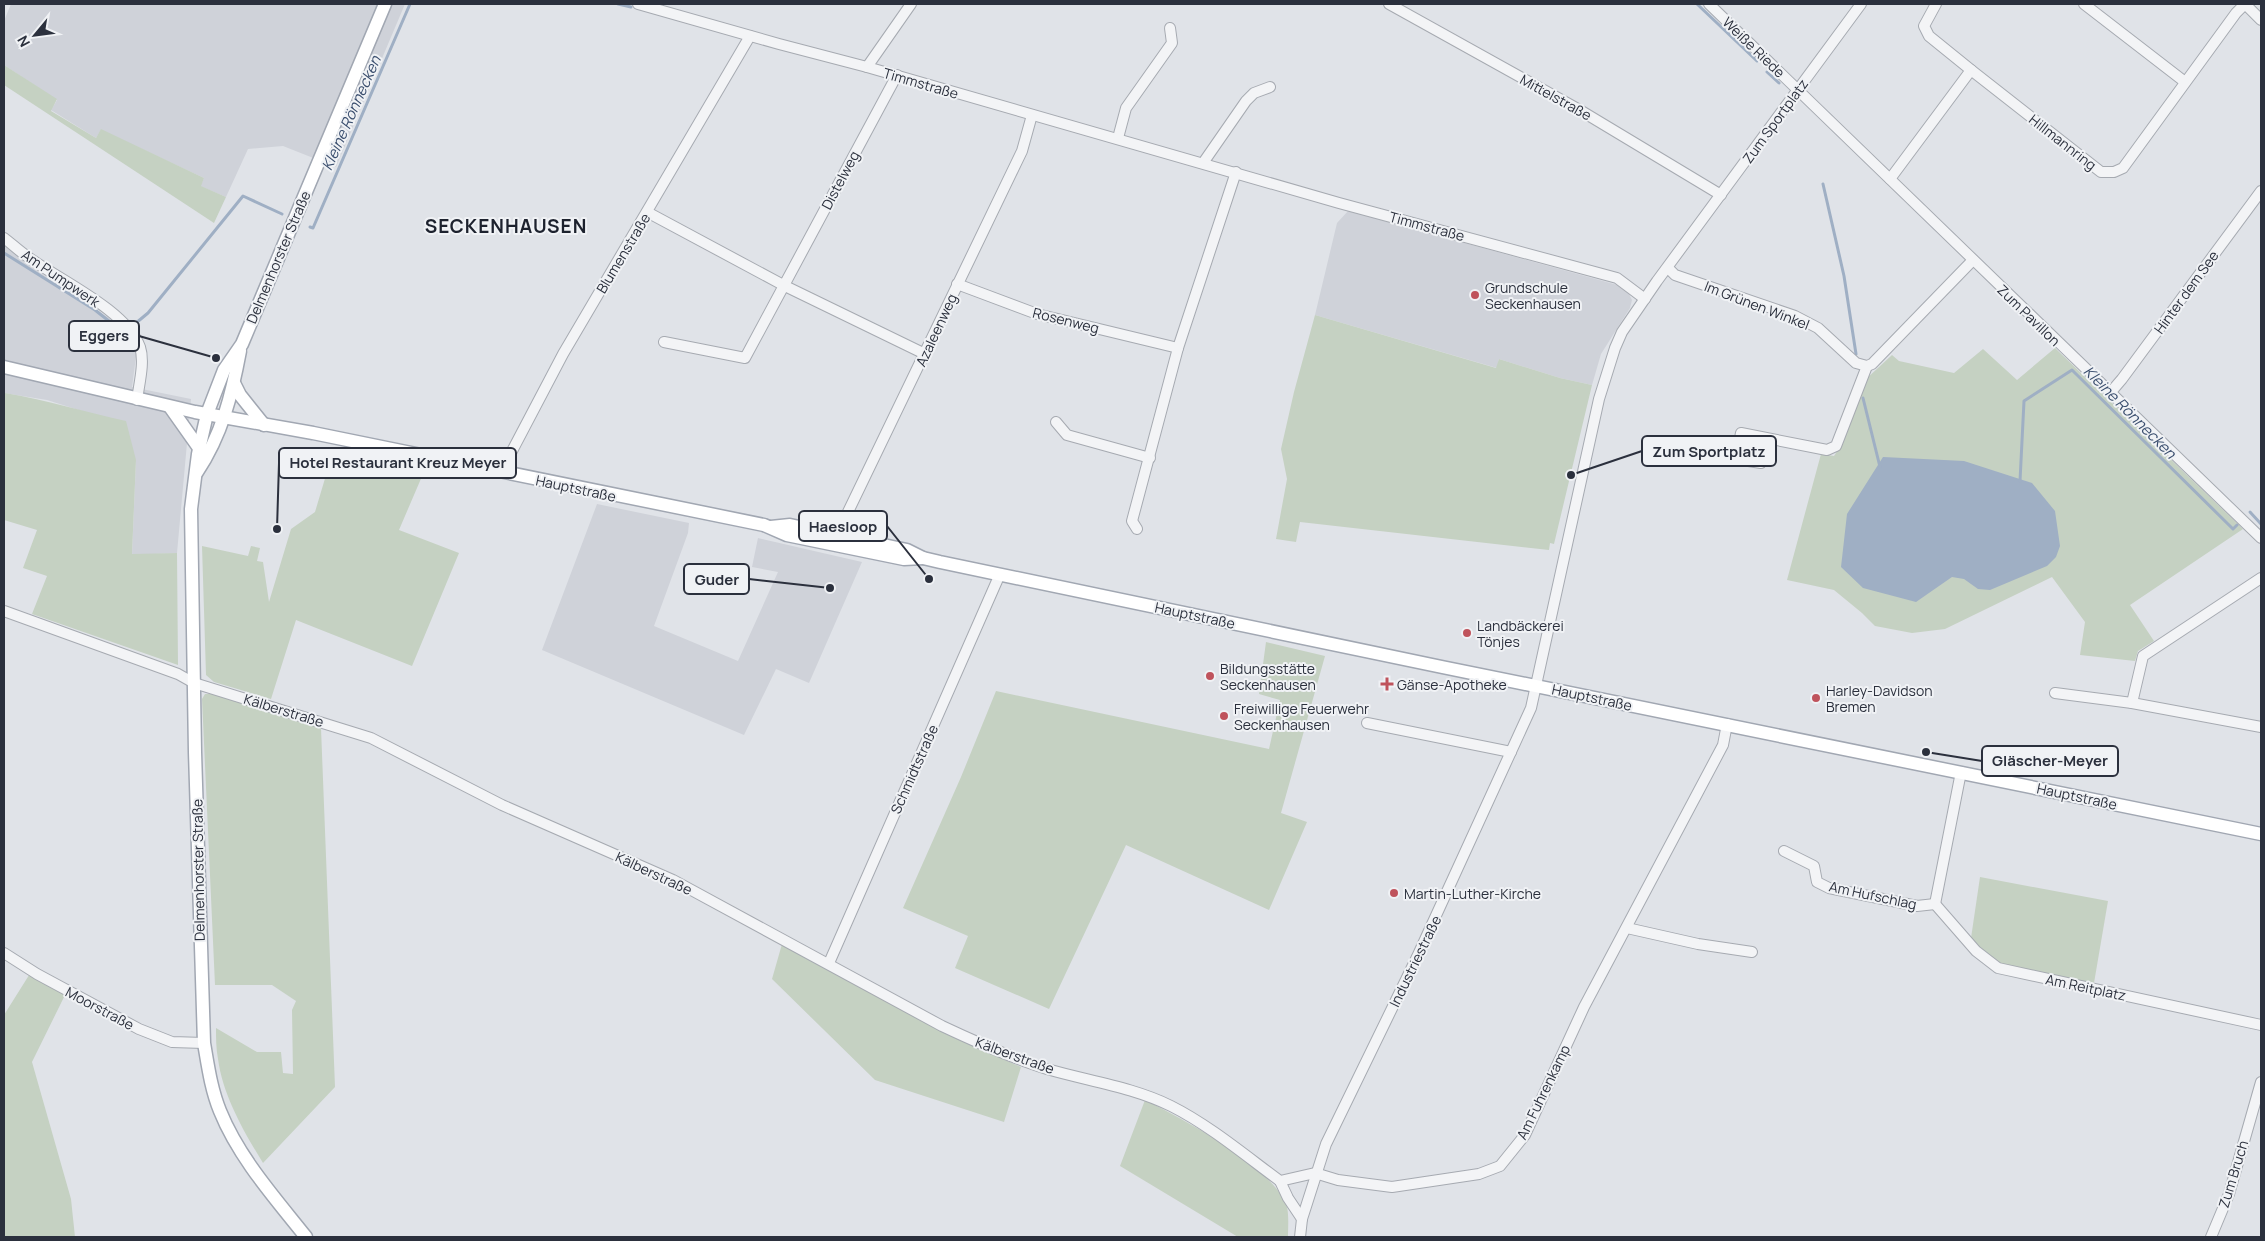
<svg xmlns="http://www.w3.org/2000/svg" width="2265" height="1241" font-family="Manrope,sans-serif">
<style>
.built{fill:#cfd2d9}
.green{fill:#c5d1c2}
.water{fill:#9fafc4}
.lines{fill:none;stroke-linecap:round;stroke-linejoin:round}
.stream{stroke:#9fafc4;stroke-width:3}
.minor-casing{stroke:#a6aab1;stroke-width:12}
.major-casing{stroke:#a1a7b2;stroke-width:15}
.minor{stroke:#f3f4f6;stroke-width:10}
.major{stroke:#fff;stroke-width:12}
.poi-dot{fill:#bf535c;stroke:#f0f2f5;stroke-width:2}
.labels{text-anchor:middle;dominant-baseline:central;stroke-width:4;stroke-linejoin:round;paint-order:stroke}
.street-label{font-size:14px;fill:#2b303d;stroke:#f0f2f5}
.poi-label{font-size:14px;fill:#2b303d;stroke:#f0f2f5;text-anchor:start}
.water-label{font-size:15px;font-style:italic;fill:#394d6d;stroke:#f0f2f5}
.district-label{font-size:19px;font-weight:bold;letter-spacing:1px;fill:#1d222e;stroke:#f0f2f5}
.leader{fill:none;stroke:#2b303d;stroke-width:2}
.callout-dot{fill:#2b303d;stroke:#f0f2f5;stroke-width:2}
.callout{fill:#f0f2f5;stroke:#2b303d;stroke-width:2}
.callout-label{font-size:15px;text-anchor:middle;font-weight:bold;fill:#2b303d}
</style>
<rect width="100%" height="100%" fill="#e0e3e8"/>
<g class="built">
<path d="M11,4H405L336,167L283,146L248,149L226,197L200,186L204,178L101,130L96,138L51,110L57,100L4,65V21Z"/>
<path d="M1348,211L1621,286L1627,290L1632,300L1630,308L1601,354L1592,385L1560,378L1499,359L1497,368L1315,315L1337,223Z"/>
<path d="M4,246L8,247L24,262L109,318L125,331L137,349L132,387L191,399L177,553L132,555L136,460L85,412L47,400L4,393Z"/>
<path d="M597,504L689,523L688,533L654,626L738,661L778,572L752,567L758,538L862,562L809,683L776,669L744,735L542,650Z"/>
</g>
<g class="green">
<path d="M4,65L57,99L51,111L96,138L101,129L204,178L201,186L226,197L214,223L4,85Z"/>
<path d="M1315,315L1496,368L1499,359L1560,378L1592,385L1554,544L1550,543L1549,550L1300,522L1296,542L1276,539L1287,479L1281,449L1294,392Z"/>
<path d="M2055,348L2243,529L2130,605L2154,641L2138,651L2135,661L2080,655L2085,622L2052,577L1945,629L1912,633L1875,626L1862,613L1834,590L1787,580L1821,454L1834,456L1843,442L1865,380L1892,355L1899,361L1954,373L1983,349L2017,380Z"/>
<path d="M5,393C46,400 85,412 126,421L136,460L132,554L177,553L178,665L32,614L47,576L23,568L37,530L4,520Z"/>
<path d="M332,455L423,474L399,530L459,553L412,666L296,620L271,699L214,682L206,675L202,546L248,556L251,546L260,548L257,561L263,562L269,602L291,529L315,512Z"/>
<path d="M1266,642L1325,656L1281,813L1307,822L1269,910L1126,845L1049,1009L955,968L968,936L903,908L961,777L996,691L1269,749L1280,700L1259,694Z"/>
<path d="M205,694H214L321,728L335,1087L263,1163C244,1132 223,1096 218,1059C216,1049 216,1038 216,1028L257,1052H281L283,1073L293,1074L292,1010L296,1001L272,985H215L202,699Z"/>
<path d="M1980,877L2108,901L2094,983L1996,964L1982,952L1971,938Z"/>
<path d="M782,944L853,981L944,1033L1021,1067L1004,1122L875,1080L772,979Z"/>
<path d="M31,972L66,993L32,1062L71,1199L75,1237H4V1015Z"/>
<path d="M1145,1100C1180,1117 1276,1169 1287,1207C1289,1216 1288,1228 1288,1237H1238L1120,1166Z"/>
</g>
<path class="water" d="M1883,457L1964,461L2032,483L2055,511L2060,546L2056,557L2047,566L1990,590L1978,589L1964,579L1952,577L1916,602L1863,588L1841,567L1847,514Z"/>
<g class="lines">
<g class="stream">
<path d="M618,4L631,7"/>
<path d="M1697,4L1757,61"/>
<path d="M1767,72L1779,83"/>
<path d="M1823,184L1844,276L1856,354"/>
<path d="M310,227L313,228L410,4"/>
<path d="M4,253L95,310L124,333"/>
<path d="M136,323L148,313L243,196L282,214"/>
<path d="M1863,398L1880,467"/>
<path d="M2020,481L2024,401L2072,370L2233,529L2237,525"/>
<path d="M2250,512L2261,524"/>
</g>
<g class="minor-casing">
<g id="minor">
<path d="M638,4L779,44L867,67L1339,203L1617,278L1645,299"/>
<path d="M1389,4L1578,109L1721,195"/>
<path d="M1709,4L2261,538"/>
<path d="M1936,4L1924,26L1929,36L1971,70"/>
<path d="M2084,4L2185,82"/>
<path d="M2245,4L2261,20"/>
<path d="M867,67L911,4"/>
<path d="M1118,138L1126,108L1172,43L1170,28"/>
<path d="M1203,163L1246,101L1254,93L1270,87"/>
<path d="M1890,179L1971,70L2101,172H2114L2123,168L2236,13L2245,4"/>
<path d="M647,212L785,286L925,354"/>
<path d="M4,238C12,244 19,251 28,257C59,280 126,310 140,347C145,362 139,384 137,400"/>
<path d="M1668,268L1675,275L1795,316L1818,328L1856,363L1867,366L1872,364L1973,260"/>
<path d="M957,284L1037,314L1178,348"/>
<path d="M664,342L745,358L897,75"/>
<path d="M2110,393L2122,379L2261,191"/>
<path d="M1056,422L1067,435L1150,458"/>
<path d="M1766,438L1761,463L1736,459L1741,433L1827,450L1836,446L1867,366"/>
<path d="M501,472L563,354L750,36"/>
<path d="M1137,529L1132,521L1178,348L1236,172"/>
<path d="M839,541L847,514L1022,151L1032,115"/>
<path d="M4,611L178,674L194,683L371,738L502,805L673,880L942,1026C976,1042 1011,1058 1047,1069C1088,1081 1133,1087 1171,1106C1209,1125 1246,1156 1280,1181L1315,1173L1338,1180L1392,1187L1479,1174L1500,1166L1525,1135L1584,1007L1723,745L1727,724"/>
<path d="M2055,693L2132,703L2261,727"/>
<path d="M2132,703L2143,656L2261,578"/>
<path d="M1367,723L1511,752"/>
<path d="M1784,851L1814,866L1817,882L1829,888L1917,906L1935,904"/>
<path d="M1935,904L1976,951L1998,968L2261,1025"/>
<path d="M1935,904L1961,772"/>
<path d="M1627,928L1698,944L1752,952"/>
<path d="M4,953L37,974L139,1029L172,1042L204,1043"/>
<path d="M829,963L1000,574"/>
<path d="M1280,1181L1288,1198L1302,1219"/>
<path d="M1300,1237L1302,1219L1326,1144L1417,957L1531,708L1599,399L1615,348L1622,332L1657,281L1861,4"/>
<path d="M2211,1237L2229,1194L2261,1082"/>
</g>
</g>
<g class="major-casing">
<g id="major">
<path d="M4,367L195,412L313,433L764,525L787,535L904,559L923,558"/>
<path d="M234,383L240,395L264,425"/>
<path d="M170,407L199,448"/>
<path d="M197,472C222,435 232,394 240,351"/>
<path d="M771,527L790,525L907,550L923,558L940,562L1442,667L2261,834"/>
<path d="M306,1237C275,1198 239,1158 220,1111C211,1089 208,1066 204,1043L195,752L191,509L198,454L207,414L224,370L242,344L385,4"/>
</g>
</g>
<use href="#minor" class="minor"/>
<use href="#major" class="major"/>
</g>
<g class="poi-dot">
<circle cx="1475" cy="295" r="5"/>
<circle cx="1467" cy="633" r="5"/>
<circle cx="1210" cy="676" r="5"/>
<path d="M1384.5 676.5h5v5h5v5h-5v5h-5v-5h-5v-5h5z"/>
<circle cx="1816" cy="698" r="5"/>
<circle cx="1224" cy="716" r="5"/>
<circle cx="1394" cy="893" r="5"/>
</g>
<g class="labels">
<g class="street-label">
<text transform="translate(1754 47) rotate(44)">Weiße Riede</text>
<text transform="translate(921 83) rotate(16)">Timmstraße</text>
<text transform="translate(1556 97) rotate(29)">Mittelstraße</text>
<text transform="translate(1775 121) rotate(-54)">Zum Sportplatz</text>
<text transform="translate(2063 142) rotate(38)">Hillmannring</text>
<text transform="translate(840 180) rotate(-62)">Distelweg</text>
<text transform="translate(1427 226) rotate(15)">Timmstraße</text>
<text transform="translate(623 253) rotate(-59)">Blumenstraße</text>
<text transform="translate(278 257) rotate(-67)">Delmenhorster Straße</text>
<text transform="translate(61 278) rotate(34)">Am Pumpwerk</text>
<text transform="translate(2186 292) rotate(-54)">Hinter dem See</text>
<text transform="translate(1757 305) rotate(21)">Im Grünen Winkel</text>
<text transform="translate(2029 315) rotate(44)">Zum Pavillon</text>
<text transform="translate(1066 320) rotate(14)">Rosenweg</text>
<text transform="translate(936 330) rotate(-65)">Azaleenweg</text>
<text transform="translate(576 488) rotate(12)">Hauptstraße</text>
<text transform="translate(1195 615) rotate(12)">Hauptstraße</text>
<text transform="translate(1592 697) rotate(12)">Hauptstraße</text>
<text transform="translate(284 710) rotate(17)">Kälberstraße</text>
<text transform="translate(914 769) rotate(-66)">Schmidtstraße</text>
<text transform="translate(2077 796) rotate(12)">Hauptstraße</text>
<text transform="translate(198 870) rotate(-91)">Delmenhorster Straße</text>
<text transform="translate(654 873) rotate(25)">Kälberstraße</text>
<text transform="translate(1873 895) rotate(12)">Am Hufschlag</text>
<text transform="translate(1415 961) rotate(-64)">Industriestraße</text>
<text transform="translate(2086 987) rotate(12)">Am Reitplatz</text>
<text transform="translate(100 1008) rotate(28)">Moorstraße</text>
<text transform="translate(1015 1055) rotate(20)">Kälberstraße</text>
<text transform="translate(1543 1092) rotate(-64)">Am Fuhrenkamp</text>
<text transform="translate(2233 1174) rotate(-73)">Zum Bruch</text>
</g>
<g class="poi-label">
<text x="1485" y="287">Grundschule<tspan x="1485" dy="16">Seckenhausen</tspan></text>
<text x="1477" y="625">Landbäckerei<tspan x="1477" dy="16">Tönjes</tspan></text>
<text x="1220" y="668">Bildungsstätte<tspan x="1220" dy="16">Seckenhausen</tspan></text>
<text x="1397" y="684">Gänse-Apotheke</text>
<text x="1826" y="690">Harley-Davidson<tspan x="1826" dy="16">Bremen</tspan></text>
<text x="1234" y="708">Freiwillige Feuerwehr<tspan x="1234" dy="16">Seckenhausen</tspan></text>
<text x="1404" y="893">Martin-Luther-Kirche</text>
</g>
<g class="water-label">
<text transform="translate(351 113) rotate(-66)">Kleine Rönnecken</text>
<text transform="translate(2130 412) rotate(45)">Kleine Rönnecken</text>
</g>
<g class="district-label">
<text x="506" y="226">SECKENHAUSEN</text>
</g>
</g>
<path class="leader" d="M216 358L139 336M1571 475L1642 451M277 529L279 463M929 579L887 526M830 588L749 579M1926 752L1982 761"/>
<g class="callout-dot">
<circle cx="216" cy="358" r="5"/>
<circle cx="1571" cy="475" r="5"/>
<circle cx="277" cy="529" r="5"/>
<circle cx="929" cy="579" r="5"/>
<circle cx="830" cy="588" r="5"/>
<circle cx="1926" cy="752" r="5"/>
</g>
<g class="callout">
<rect x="69" y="321" width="70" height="30" rx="5"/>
<rect x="1642" y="436" width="134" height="30" rx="5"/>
<rect x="279" y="448" width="237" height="30" rx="5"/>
<rect x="799" y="511" width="88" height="30" rx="5"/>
<rect x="684" y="564" width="65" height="30" rx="5"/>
<rect x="1982" y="746" width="136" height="30" rx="5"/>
</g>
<g class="callout-label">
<text x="104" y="341">Eggers</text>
<text x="1709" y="457">Zum Sportplatz</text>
<text x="398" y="468">Hotel Restaurant Kreuz Meyer</text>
<text x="843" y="532">Haesloop</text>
<text x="717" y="585">Guder</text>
<text x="2050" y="766">Gläscher-Meyer</text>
</g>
<rect width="2265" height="1241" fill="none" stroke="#2b303d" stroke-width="10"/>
<g transform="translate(35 35) rotate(241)" stroke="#f0f2f5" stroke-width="4" paint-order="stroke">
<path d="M0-4L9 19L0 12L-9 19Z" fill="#2b303d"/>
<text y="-8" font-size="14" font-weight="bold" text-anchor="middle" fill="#2b303d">N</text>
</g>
</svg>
